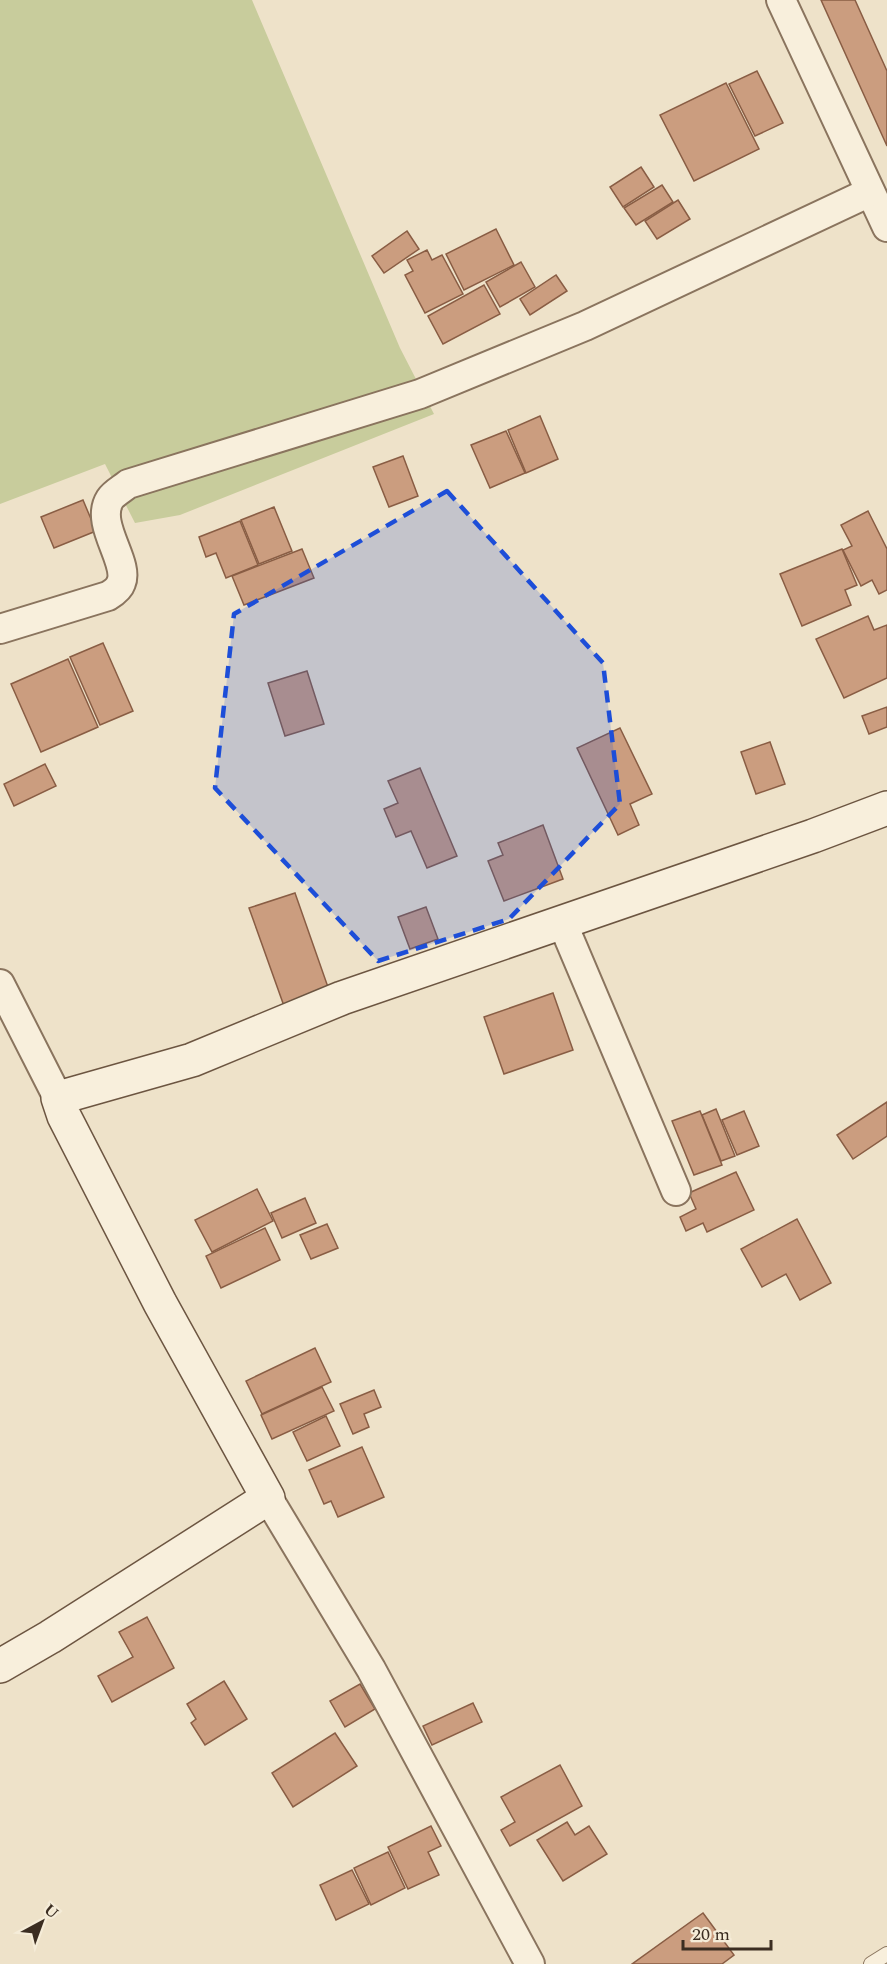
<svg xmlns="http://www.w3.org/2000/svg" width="887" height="1964" font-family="Spectral,serif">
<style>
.green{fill:#c8cc9c}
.building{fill:#cb9d7f;stroke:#895d44;stroke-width:1.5}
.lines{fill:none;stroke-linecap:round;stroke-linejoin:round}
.lane-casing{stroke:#8a745e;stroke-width:16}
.street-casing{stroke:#8a745e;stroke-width:32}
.secondary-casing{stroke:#6c5541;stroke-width:36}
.lane{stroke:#f8efdc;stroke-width:14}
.street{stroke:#f8efdc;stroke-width:28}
.secondary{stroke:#f8efdc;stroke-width:33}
.marked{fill:#1d4ed8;fill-opacity:0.2;stroke:#1d4ed8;stroke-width:4.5;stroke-dasharray:12 8;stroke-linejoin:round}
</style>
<rect width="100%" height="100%" fill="#eee2c9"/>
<path class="green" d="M0,0H252L400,348L434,414L180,515L135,523L105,464L0,504Z"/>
<g class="building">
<path d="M821,0H855L887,71V146Z"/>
<path d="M757,71L783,123L755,136L729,84Z"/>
<path d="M726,83L759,149L694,181L660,115Z"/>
<path d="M641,167L654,187L623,207L610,187Z"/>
<path d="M662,185L673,202L636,225L624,208Z"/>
<path d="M678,200L690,219L657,239L645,221Z"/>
<path d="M496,229L514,265L464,290L446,254Z"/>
<path d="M407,231L419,249L384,273L372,256Z"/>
<path d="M427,250L432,260L442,255L463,294L425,313L405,275L413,271L407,260Z"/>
<path d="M521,262L535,287L500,307L486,282Z"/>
<path d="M556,275L567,291L530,315L520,299Z"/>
<path d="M484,285L500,314L443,344L428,316Z"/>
<path d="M540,416L558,459L526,473L508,430Z"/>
<path d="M506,431L525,473L490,488L471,445Z"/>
<path d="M403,456L418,496L389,507L373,467Z"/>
<path d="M83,500L96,531L54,548L41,517Z"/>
<path d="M274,507L292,551L259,564L241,520Z"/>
<path d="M868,511L887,549V590L879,594L872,580L861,586L843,550L852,546L841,525Z"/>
<path d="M240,521L258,565L226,578L216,553L206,557L199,537Z"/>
<path d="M302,549L314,578L244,605L232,576Z"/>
<path d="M842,549L857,585L845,590L851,605L802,626L780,574Z"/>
<path d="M868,616L874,630L887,625V678L844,698L816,639Z"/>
<path d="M103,643L133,711L100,725L70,657Z"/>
<path d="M68,659L98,727L41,752L11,684Z"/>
<path d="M307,671L324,724L285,736L268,683Z"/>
<path d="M887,707V727L869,734L862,716Z"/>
<path d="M620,728L652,794L630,804L639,825L618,835L577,748Z"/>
<path d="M770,742L785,784L756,794L741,752Z"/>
<path d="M45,764L56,786L14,806L4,784Z"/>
<path d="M420,768L457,856L427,868L411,831L396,837L384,809L398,803L388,781Z"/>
<path d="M543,825L563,879L504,901L488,861L503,855L498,843Z"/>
<path d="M295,893L329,990L284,1006L249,908Z"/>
<path d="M426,907L438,939L410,949L398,917Z"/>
<path d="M553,993L573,1050L504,1074L484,1017Z"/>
<path d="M887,1102V1136L853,1159L837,1135Z"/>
<path d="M716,1109L735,1156L721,1161L702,1115Z"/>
<path d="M700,1111L722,1165L694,1175L672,1121Z"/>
<path d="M744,1111L759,1146L737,1155L722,1120Z"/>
<path d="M736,1172L754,1210L707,1232L703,1223L686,1231L680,1217L696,1209L689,1193Z"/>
<path d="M257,1189L273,1221L212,1252L195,1220Z"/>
<path d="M305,1198L316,1223L282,1238L271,1213Z"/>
<path d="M797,1219L831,1283L800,1300L786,1274L762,1287L741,1249Z"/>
<path d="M327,1224L338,1248L311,1259L300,1235Z"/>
<path d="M265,1228L280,1260L221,1288L206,1256Z"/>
<path d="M315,1348L331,1382L262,1414L246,1381Z"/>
<path d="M322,1387L334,1411L272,1439L261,1415Z"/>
<path d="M374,1390L381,1407L364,1414L369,1427L353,1434L340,1404Z"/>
<path d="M326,1416L340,1446L307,1461L293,1432Z"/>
<path d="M362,1447L384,1497L338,1517L331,1501L324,1504L309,1470Z"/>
<path d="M147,1617L174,1668L112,1702L98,1676L133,1657L119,1632Z"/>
<path d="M224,1681L247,1719L205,1745L191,1723L196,1719L187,1704Z"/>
<path d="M360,1684L375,1709L345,1727L330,1701Z"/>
<path d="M473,1703L482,1722L432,1745L423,1726Z"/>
<path d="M335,1733L357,1766L293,1807L272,1773Z"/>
<path d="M560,1765L582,1806L510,1846L501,1830L515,1822L501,1797Z"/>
<path d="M567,1822L575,1835L589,1826L607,1854L563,1881L537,1840Z"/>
<path d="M431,1826L441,1846L428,1852L439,1875L408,1889L388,1847Z"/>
<path d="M388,1852L405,1888L371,1905L354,1868Z"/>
<path d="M352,1870L369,1904L336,1920L320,1885Z"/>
<path d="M703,1913L734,1955L722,1964H632Z"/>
</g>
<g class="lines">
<g class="lane-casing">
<path id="lane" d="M871,1964L887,1954"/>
</g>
<g class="street-casing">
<g id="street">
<path d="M781,0L887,227"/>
<path d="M0,629L108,596C113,593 119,589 121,583C130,562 94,524 110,499C114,493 122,489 128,484L420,394L585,326L870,192"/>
<path d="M562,922L676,1191"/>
<path d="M0,984L58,1098"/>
<path d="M268,1498L371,1669L530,1964"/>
</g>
</g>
<g class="secondary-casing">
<path id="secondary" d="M0,1666L50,1637L268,1498L160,1303L64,1116L58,1098L192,1060L342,998L813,836L887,808"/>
</g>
<use href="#lane" class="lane"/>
<use href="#street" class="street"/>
<use href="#secondary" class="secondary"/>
</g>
<path class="marked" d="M447,491L603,663L620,804L509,919L378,961L215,788L234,614Z"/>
<g transform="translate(42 1922) rotate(41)" stroke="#f5ecd8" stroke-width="4.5" paint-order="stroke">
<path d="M0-4.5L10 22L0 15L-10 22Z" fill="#3b2d21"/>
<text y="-9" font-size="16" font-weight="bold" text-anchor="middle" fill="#3b2d21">U</text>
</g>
<path d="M683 1940v9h88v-9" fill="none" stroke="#3b2d21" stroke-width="3"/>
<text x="692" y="1940" font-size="18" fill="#3b2d21" stroke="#f5ecd8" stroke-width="4.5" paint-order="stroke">20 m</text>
</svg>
